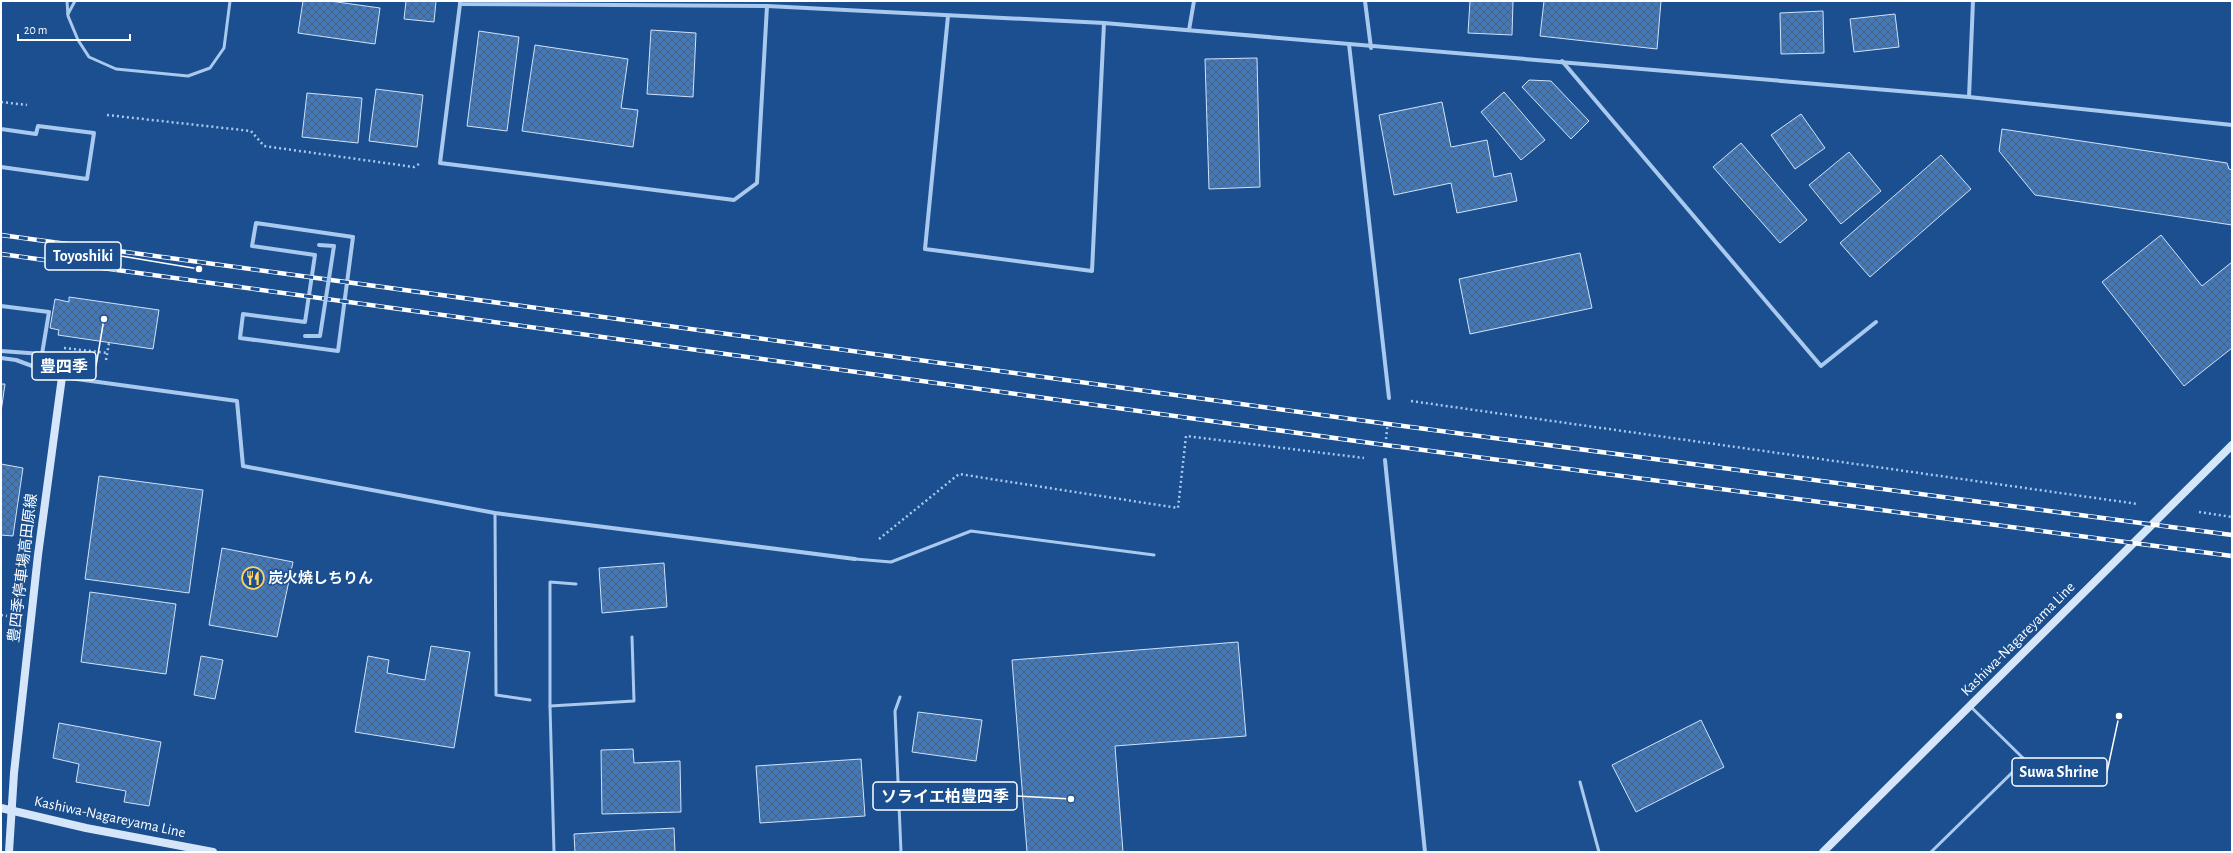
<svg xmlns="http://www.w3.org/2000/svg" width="2233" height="853" font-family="'Alegreya Sans','Noto Sans JP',sans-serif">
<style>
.building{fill:url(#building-cross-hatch);stroke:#cfe3fa}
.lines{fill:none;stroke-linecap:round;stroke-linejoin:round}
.path{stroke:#a9c9ee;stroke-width:2.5;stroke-dasharray:2 3;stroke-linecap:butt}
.lane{stroke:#a9c9ee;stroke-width:3}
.street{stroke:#a9c9ee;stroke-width:4}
.secondary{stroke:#d6e6fa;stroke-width:8}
.rail-casing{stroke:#fff;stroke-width:4.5}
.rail{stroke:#1b4f8f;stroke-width:3;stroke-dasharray:9;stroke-linecap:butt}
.street-bridge{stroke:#a9c9ee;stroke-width:4}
.labels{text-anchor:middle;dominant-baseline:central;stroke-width:3;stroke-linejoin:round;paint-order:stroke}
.street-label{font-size:15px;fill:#fff;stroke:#1b4f8f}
.poi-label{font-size:15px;font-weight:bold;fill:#fff;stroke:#1b4f8f;text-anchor:start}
.leader{fill:none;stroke:#fff;stroke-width:1.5}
.callout-dot{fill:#fff;stroke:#1b4f8f;stroke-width:1.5}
.callout{fill:#1b4f8f;stroke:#fff;stroke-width:1.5}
.callout-label{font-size:16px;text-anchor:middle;font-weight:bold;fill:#fff}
</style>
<defs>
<pattern id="building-cross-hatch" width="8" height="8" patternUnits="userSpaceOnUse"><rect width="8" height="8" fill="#4478b7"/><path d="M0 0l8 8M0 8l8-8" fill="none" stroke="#486282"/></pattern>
</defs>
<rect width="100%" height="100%" fill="#1b4f8f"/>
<g class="building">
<path d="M303,1H330L380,8L375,44L298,33Z"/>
<path d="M406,1H436L434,22L404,19Z"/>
<path d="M1470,1H1513L1512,35L1468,33Z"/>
<path d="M1544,1H1661L1657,49L1540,36Z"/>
<path d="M1823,11L1824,53L1781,54L1780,13Z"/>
<path d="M1895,14L1899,47L1854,52L1850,19Z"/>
<path d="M651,30L696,33L693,97L647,94Z"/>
<path d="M479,31L519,37L507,131L467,126Z"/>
<path d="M535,45L628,59L621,108L638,110L633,147L522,131Z"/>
<path d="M1257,58L1260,187L1209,189L1205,59Z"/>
<path d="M1529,80L1551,81L1589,121L1571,139L1522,87Z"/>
<path d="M376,89L423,95L417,147L369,141Z"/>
<path d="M1504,92L1545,140L1521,160L1481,112Z"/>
<path d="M307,93L362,98L358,143L302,137Z"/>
<path d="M1442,102L1451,147L1487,140L1494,177L1511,173L1517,201L1457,213L1451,183L1394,195L1379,115Z"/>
<path d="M1801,114L1825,148L1795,169L1771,135Z"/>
<path d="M2002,129L2227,163L2229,169L2232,170V225L2035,195L1999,151Z"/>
<path d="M1741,143L1807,220L1780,243L1713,167Z"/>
<path d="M1849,152L1881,191L1841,224L1809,185Z"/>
<path d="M1941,155L1971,189L1870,277L1840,243Z"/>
<path d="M2161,235L2202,286L2232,262V348L2184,386L2102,282Z"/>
<path d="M1580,253L1592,308L1470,334L1459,279Z"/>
<path d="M69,297L159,310L153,349L58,335L59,330L50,328L55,299L69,302Z"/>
<path d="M1,384H5L1,412Z"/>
<path d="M1,464L23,468L13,536L1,535Z"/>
<path d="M99,476L203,490L189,593L85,579Z"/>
<path d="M222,548L293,562L277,637L209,625Z"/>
<path d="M664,563L667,607L602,613L599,568Z"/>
<path d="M90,592L176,604L166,674L81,662Z"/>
<path d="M1238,642L1246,736L1115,746L1123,852H1027L1012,660Z"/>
<path d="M431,646L470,652L454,748L355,732L368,656L389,660L387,673L425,680Z"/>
<path d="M201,656L223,660L215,699L194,695Z"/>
<path d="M918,712L982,720L976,761L912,752Z"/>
<path d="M1701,720L1724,767L1636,812L1612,765Z"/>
<path d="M59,723L161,742L149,806L124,802L126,791L76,782L79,764L53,758Z"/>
<path d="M633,749L634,763L680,761L681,812L602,814L601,750Z"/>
<path d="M861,759L865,816L760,823L756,766Z"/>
<path d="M674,828L675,852H575L574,834Z"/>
</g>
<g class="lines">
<g class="path">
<path d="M1,102L27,105"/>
<path d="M107,115L251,131L264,146L414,167L419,164"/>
<path d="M64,348L108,353"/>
<path d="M106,360L109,343"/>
<path d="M1411,401L2138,504"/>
<path d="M1386,439L1388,420"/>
<path d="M2199,512L2232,517"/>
<path d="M879,539L959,474L1178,508L1186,436L1364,458"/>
<path d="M1,615L7,616"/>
</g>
<g class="lane">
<path d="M67,1L68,16L78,40L89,57L116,69L188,76L210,68L224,48L230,1"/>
<path d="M68,14L75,1"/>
<path d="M495,513L496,695L530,700"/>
<path d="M855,559L891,562L971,531L1154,555"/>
<path d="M900,697L895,711L901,852"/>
<path d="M550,706L634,701L632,637"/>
<path d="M1580,782L1599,852"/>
<path d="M554,852L550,706V582L576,584"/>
<path d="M1931,852L2025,760L1971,707"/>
</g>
<g class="street">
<path d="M460,1V4L767,6L1104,23L1969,97L2232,125"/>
<path d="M1365,1L1371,48"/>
<path d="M460,4L440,163L734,200L757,183L767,6"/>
<path d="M948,16L925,249L1092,271L1104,23"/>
<path d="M1189,30L1194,1"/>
<path d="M1349,44L1389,398"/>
<path d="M1562,61L1821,366L1876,322"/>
<path d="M1969,97L1973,1"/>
<path d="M1,129L36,134L38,126L94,133L87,179L1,167"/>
<path d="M256,223L353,237L338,351L240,338L243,314L305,322L315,255L252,246Z"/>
<path d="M1,306L49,312L42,354L1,351"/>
<path d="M1,358L16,360L62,377L237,401L243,466L495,513L855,559"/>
<path d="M1385,460L1425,852"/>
</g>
<g class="secondary">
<path d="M1,808L86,828L213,852"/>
<path d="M9,852L14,773L38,555L62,377"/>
<path d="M1823,852L2232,445"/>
</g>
<g class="rail-casing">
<g id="rail">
<path d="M1,235L1388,424L2232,535"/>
<path d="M1,254L1385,445L2232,556"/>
</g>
</g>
<use href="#rail" class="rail"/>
<path class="street-bridge" d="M305,336H320L334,246L319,245"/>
</g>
<defs>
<g id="restaurant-ring" transform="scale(1.15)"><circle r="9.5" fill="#1b4f8f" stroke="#ffd166" stroke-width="1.5"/><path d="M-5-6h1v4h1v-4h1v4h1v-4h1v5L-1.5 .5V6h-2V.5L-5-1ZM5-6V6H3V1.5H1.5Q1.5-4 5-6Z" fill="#ffd166"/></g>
</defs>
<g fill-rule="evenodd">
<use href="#restaurant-ring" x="253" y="578"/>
</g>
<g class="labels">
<g class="street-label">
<text transform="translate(23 568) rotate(-83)">豊四季停車場高田原線</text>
<text transform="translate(2018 639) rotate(-45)">Kashiwa-Nagareyama Line</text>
<text transform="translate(110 817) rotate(12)">Kashiwa-Nagareyama Line</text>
</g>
<g class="poi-label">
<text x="268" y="578">炭火焼しちりん</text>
</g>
</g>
<path class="leader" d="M199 269L121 256M104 319L96 366M2119 716L2107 772M1071 799L1017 796"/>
<g class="callout-dot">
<circle cx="199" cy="269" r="4"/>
<circle cx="104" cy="319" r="4"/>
<circle cx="2119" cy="716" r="4"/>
<circle cx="1071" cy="799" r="4"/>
</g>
<g class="callout">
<rect x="45" y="242" width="76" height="28" rx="4"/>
<rect x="32" y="352" width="64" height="28" rx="4"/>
<rect x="2012" y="758" width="95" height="28" rx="4"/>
<rect x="873" y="782" width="144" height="28" rx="4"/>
</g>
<g class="callout-label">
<text x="83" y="261">Toyoshiki</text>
<text x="64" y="372">豊四季</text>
<text x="2059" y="777">Suwa Shrine</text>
<text x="945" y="802">ソライエ柏豊四季</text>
</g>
<rect width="2233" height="853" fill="none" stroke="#ffffff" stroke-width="4"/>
<path d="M18 34v6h112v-6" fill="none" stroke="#ffffff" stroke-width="2"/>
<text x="24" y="34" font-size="12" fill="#ffffff" stroke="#1b4f8f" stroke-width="3" paint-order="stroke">20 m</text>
</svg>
